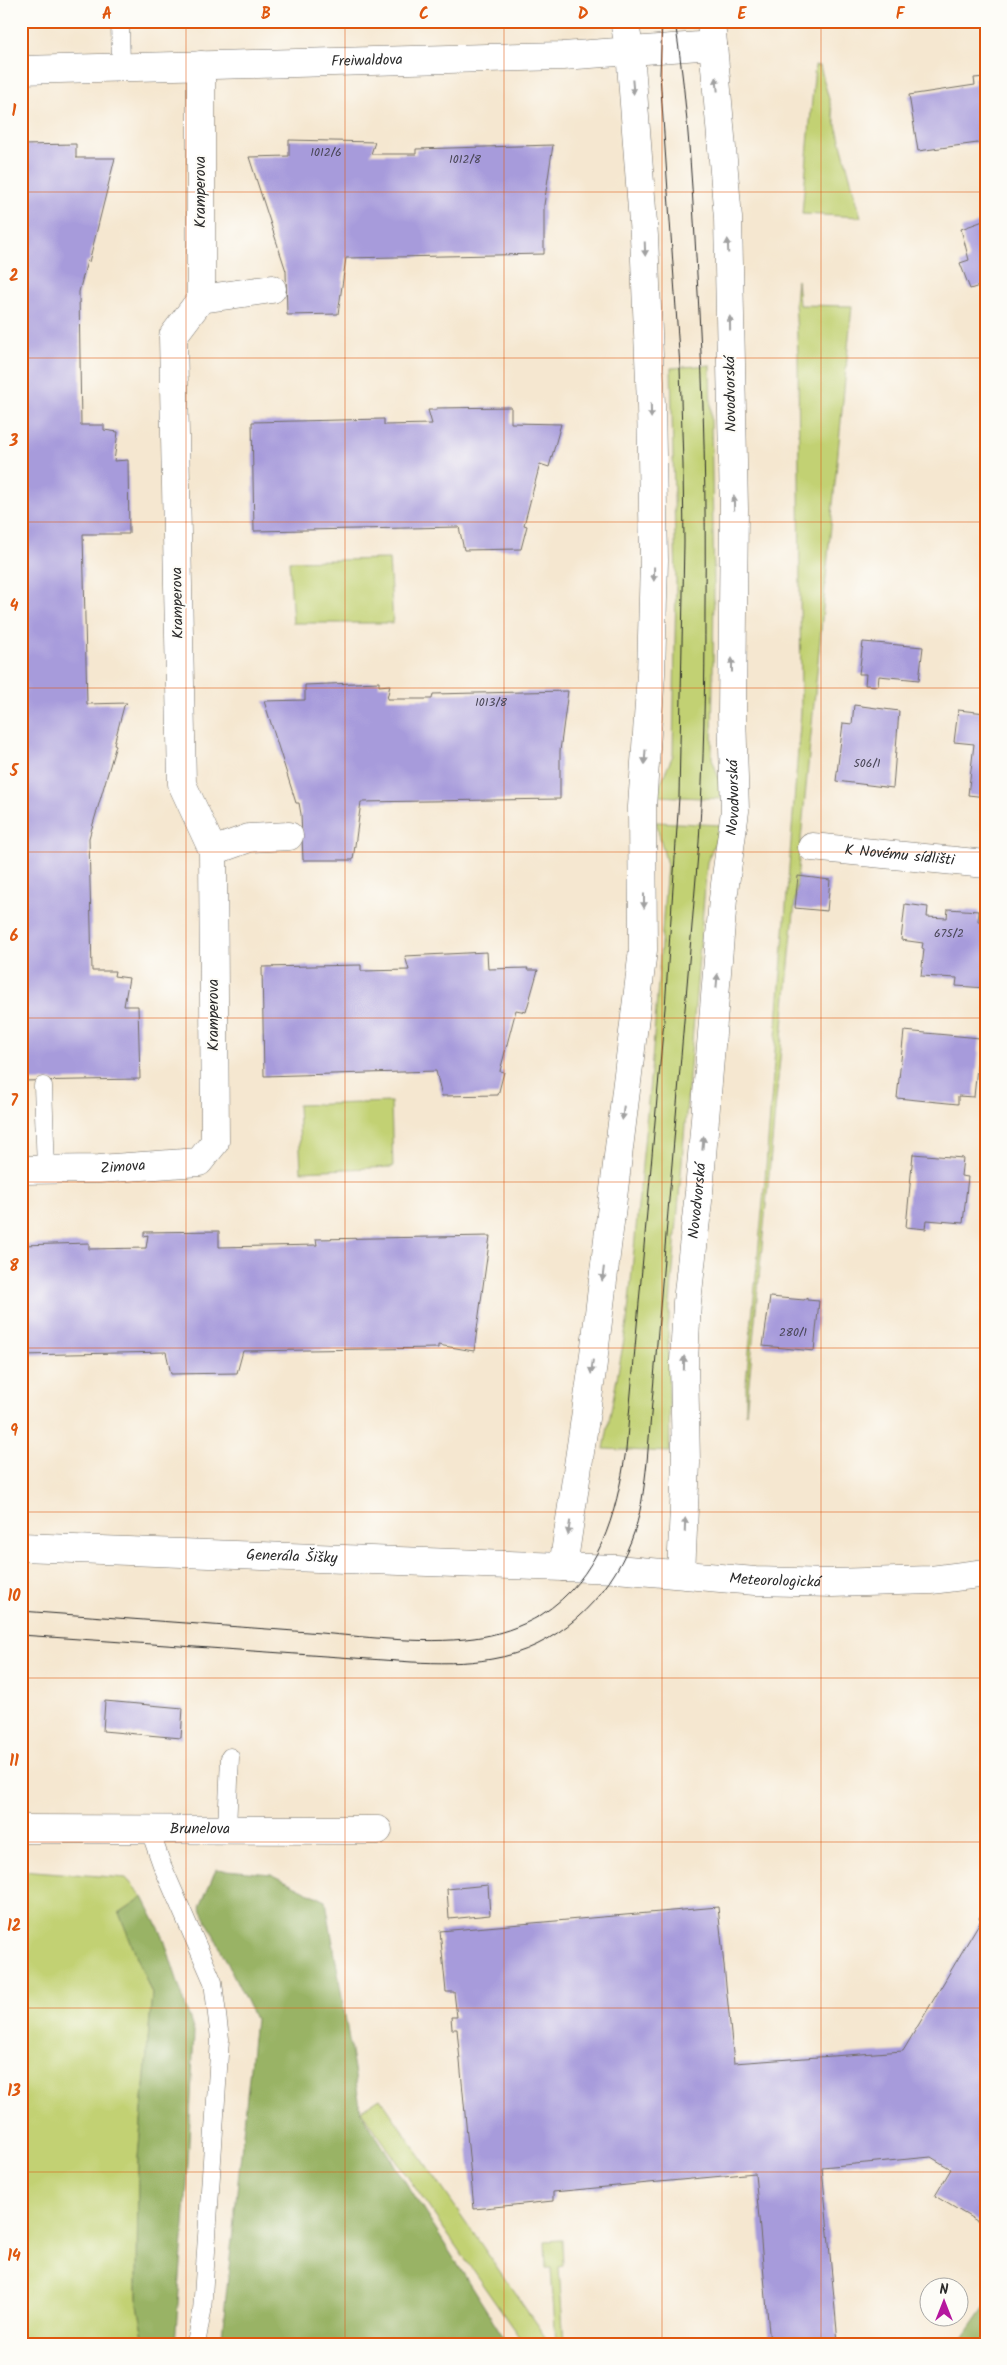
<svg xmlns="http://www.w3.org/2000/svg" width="1007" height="2365" font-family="Kalam,sans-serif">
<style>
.green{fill:#c2d173;stroke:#767e4f}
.forest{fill:#99b365;stroke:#626f48}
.building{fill:#a79bdb}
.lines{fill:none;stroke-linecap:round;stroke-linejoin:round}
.service-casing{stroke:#726d65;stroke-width:19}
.minor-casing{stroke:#726d65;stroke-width:29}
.secondary-casing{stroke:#726d65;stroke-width:29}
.service{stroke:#fff;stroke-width:18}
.minor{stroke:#fff;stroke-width:28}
.secondary{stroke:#fff;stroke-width:28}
.tram{stroke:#2b2b2b;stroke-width:1}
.oneway{fill:#a0a0a0}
.grid{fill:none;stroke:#df570e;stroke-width:1;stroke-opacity:0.55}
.labels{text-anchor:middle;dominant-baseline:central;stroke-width:4.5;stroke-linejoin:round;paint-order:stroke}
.number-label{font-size:12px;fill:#4a4757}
.street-label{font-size:15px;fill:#2b2b2b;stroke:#fdfcf7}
.neatline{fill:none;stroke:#df570e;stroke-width:2}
.grid-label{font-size:16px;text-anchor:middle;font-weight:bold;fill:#df570e}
</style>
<rect width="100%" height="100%" fill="#fdfcf7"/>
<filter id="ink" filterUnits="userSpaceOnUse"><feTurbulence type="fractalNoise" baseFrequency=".02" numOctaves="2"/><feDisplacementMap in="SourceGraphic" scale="10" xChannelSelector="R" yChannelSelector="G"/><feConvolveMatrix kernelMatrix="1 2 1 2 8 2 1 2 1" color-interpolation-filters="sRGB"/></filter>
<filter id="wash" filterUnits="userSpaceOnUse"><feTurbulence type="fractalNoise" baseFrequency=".0096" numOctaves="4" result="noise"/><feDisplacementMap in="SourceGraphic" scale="20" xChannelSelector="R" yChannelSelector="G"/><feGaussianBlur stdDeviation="1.12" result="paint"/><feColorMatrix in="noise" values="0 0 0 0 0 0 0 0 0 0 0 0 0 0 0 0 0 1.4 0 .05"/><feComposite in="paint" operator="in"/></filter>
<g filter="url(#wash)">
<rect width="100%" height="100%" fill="#f5e7d0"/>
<g class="green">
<path d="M815,65L820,66L861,217L802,214Z"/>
<path d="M797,280L799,305L852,306L746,1414V1382L765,1180L801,711L798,354L795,302Z"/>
<path d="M710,365L714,585L712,758L721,785L723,799L658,796L659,787L673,755L676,582L671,368Z"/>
<path d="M389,559L393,623H293L289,561Z"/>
<path d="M656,822L722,825L707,862L668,1329L670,1452L604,1449L627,1323L653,1049L667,865Z"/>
<path d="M391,1102L393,1167L301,1171L298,1105Z"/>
<path d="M21,1870L126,1878L143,1897L119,1913L152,1994L138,2158L137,2298L145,2344H21Z"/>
<path d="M380,2098L550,2344H524L361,2110Z"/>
<path d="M562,2240L563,2266L559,2267L564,2344H556L551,2268H546L545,2241Z"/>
</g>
<g class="forest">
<path d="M216,1869L271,1874L326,1901L361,2112L508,2344H221L255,2019L200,1907Z"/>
<path d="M143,1897L163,1936L194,2032L187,2185L175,2344H145L137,2298L138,2158L152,1994L119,1913Z"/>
<path d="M986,2305V2344H959Z"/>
</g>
<g id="blocks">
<g class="building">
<path d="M986,77V132H984L985,142L918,151L909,95L975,85L974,78Z"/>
<path d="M289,140L375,142L371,154H416V149L553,145L544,205V254L346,258L338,314L287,315L286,271L249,157L289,156Z"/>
<path d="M76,144V158H115L89,262L87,261L79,292L81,425H104V430L118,432L114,461L128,460L129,534H83L87,704L127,703L124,706L114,744L116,745L89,838L92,971H115L114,976L129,978L124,1006H138L140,1079L21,1081V145Z"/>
<path d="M986,220V284L970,289L960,263L969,260L961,229Z"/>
<path d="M511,407V423L561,424L549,467L540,464L524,525L527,526L521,549L464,550L459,527L254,531L252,422L384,419V425L432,424L428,410H437L436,408Z"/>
<path d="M863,642L923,647L919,680L879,676L878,686L865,685L866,674H859Z"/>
<path d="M379,682V686L390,685L387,699H432L433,694L568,691L560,751V799L361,802L353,860H303L301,814L299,803H296L264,701L305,700V685Z"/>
<path d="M854,705L899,711L893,788L836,781L843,723L852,724Z"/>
<path d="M958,710L986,713V797L968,795L974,744L954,742Z"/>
<path d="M798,876L830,880L827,911L795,908Z"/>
<path d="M905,904L928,907L927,917L947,918L948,909L979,911L978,921L986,922V988L956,986L957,978L921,976L924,949L922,948L923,943L901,940Z"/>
<path d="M487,952L488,969L528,968L527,970H538L526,1012L516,1010L500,1071L504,1072L498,1095L442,1096L436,1071L264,1076L262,967L361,965V971L409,970L405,956Z"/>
<path d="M904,1031L980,1038L974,1097L958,1096V1104L897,1098Z"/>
<path d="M913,1154L963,1158L961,1176L968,1177L963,1223L927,1220L926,1229L906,1227Z"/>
<path d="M219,1231V1247L317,1245L316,1239L490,1236L474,1351L438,1345V1348L243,1351L237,1373L171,1374L166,1352L21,1355V1245L89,1243V1249L146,1248L148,1235L144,1236V1232Z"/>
<path d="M770,1297L804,1300L807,1298V1300L819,1301L814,1351L763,1346Z"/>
<path d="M105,1701L183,1708L181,1738L103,1731Z"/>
<path d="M488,1885L490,1915L449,1919L447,1889Z"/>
<path d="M718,1907L734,2063L903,2051L981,1920L979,1918L986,1907V2218L982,2224L935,2196L951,2169L931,2157L822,2167L838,2342L841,2344H770L755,2173L553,2192V2201L474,2209L457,2029H452L451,2017H457L454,1992H446L440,1931Z"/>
</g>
</g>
</g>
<g filter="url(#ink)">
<use href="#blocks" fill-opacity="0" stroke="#726d65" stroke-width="1"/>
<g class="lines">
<g class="service-casing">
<g id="service">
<path d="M120,21L121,67"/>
<path d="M43,1086L46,1169"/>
<path d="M149,1828L162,1865L213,1982L220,2039L202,2312L196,2344"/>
<path d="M227,1829L230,1757"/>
</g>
</g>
<g class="minor-casing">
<g id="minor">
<path id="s1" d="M21,70L563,56L713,45"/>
<path d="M201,299L272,289"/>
<path id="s2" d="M812,847L986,864"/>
<path d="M213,851L249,838L289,836"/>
<path id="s3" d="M21,1170L99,1169L199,1162L215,1142L213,851L182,784L173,336L201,299V65"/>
<path id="s4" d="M21,1829L378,1830"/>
</g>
</g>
<g class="secondary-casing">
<g id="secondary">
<path id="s5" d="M21,1547L616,1569L755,1581L832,1583L931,1580L986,1573"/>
<path d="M563,1567L592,1371L643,950L642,807L651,674L654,560L651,405L644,236L630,51L624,21"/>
<path id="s6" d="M681,1574L686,1463L684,1361L687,1302L699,1192L723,899L735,811L732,714L734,509L728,218L711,21"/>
</g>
</g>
<use href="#service" class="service"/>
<use href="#minor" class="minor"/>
<use href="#secondary" class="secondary"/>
<g class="tram">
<path d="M21,1611C117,1618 212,1625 308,1632C361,1636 421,1645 474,1638C497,1635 521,1627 541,1615C600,1577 616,1516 626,1450L665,1008L679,797L684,542L683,464L680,367L660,75L662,21"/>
<path d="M21,1635L412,1662C438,1663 465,1664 492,1659C555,1649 608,1600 631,1541C641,1516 644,1488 647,1462L699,842C704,763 705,685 705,606C706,502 704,397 698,293C693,202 689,111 675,21"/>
</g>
</g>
<defs><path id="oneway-solid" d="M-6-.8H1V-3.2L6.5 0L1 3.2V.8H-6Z" transform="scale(1.25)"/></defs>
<g class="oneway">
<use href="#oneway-solid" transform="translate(717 84) rotate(-95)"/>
<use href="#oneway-solid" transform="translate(633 87) rotate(85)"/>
<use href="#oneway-solid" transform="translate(728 246) rotate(-92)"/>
<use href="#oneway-solid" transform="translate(645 249) rotate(88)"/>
<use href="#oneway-solid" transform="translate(730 323) rotate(-91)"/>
<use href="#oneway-solid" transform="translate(651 411) rotate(89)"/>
<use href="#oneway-solid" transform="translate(734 503) rotate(-91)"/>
<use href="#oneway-solid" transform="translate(654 574) rotate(91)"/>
<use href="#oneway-solid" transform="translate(732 665) rotate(-90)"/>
<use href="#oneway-solid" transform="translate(645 757) rotate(94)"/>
<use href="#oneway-solid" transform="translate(644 901) rotate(90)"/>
<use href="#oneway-solid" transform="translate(717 981) rotate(-85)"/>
<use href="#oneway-solid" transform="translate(623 1113) rotate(96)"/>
<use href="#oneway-solid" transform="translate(703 1143) rotate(-85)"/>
<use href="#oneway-solid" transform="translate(603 1274) rotate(97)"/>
<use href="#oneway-solid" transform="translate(684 1363) rotate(-89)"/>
<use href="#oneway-solid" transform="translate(592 1367) rotate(97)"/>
<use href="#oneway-solid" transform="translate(685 1525) rotate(-88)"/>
<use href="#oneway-solid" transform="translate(569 1528) rotate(99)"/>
</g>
</g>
<path class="grid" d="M186,21V2344M345,21V2344M504,21V2344M662,21V2344M821,21V2344M21,192H986M21,358H986M21,522H986M21,688H986M21,852H986M21,1018H986M21,1182H986M21,1348H986M21,1512H986M21,1678H986M21,1842H986M21,2008H986M21,2172H986"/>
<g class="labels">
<g class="number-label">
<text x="326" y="152">1012/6</text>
<text x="465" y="159">1012/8</text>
<text x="491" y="702">1013/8</text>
<text x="867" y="763">506/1</text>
<text x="949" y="933">675/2</text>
<text x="793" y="1332">280/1</text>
</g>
<g class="street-label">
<text stroke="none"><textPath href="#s1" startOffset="346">Freiwaldova</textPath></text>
<text transform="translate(201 192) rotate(-90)">Kramperova</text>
<text transform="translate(731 394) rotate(-91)">Novodvorská</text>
<text transform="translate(178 603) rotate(-91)">Kramperova</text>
<text stroke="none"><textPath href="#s6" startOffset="779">Novodvorská</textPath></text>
<text stroke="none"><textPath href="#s2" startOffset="88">K Novému sídlišti</textPath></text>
<text transform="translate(214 1015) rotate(-90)">Kramperova</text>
<text stroke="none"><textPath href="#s3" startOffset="102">Zimova</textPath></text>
<text stroke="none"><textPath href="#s6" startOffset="374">Novodvorská</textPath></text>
<text stroke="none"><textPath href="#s5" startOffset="271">Generála Šišky</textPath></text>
<text stroke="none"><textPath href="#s5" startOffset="755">Meteorologická</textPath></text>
<text stroke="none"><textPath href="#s4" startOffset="179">Brunelova</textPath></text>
</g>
</g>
<rect width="1007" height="2365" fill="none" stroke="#fdfcf7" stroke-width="55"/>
<g transform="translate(944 2302)"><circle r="24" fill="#fdfcf7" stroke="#a9a8a5"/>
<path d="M0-4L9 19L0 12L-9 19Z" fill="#b5179e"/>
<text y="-8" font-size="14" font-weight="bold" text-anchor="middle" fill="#2b2b2b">N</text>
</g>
<rect x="28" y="28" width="952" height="2310" class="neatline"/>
<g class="grid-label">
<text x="107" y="19">A</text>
<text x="266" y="19">B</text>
<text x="424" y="19">C</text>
<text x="583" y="19">D</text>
<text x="742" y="19">E</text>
<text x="900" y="19">F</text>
<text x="14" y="116">1</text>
<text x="14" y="281">2</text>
<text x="14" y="446">3</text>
<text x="14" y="611">4</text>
<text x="14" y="776">5</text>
<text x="14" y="941">6</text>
<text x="14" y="1106">7</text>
<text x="14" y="1271">8</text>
<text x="14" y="1436">9</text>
<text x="14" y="1601">10</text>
<text x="14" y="1766">11</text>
<text x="14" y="1931">12</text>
<text x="14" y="2096">13</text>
<text x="14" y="2261">14</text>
</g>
</svg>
